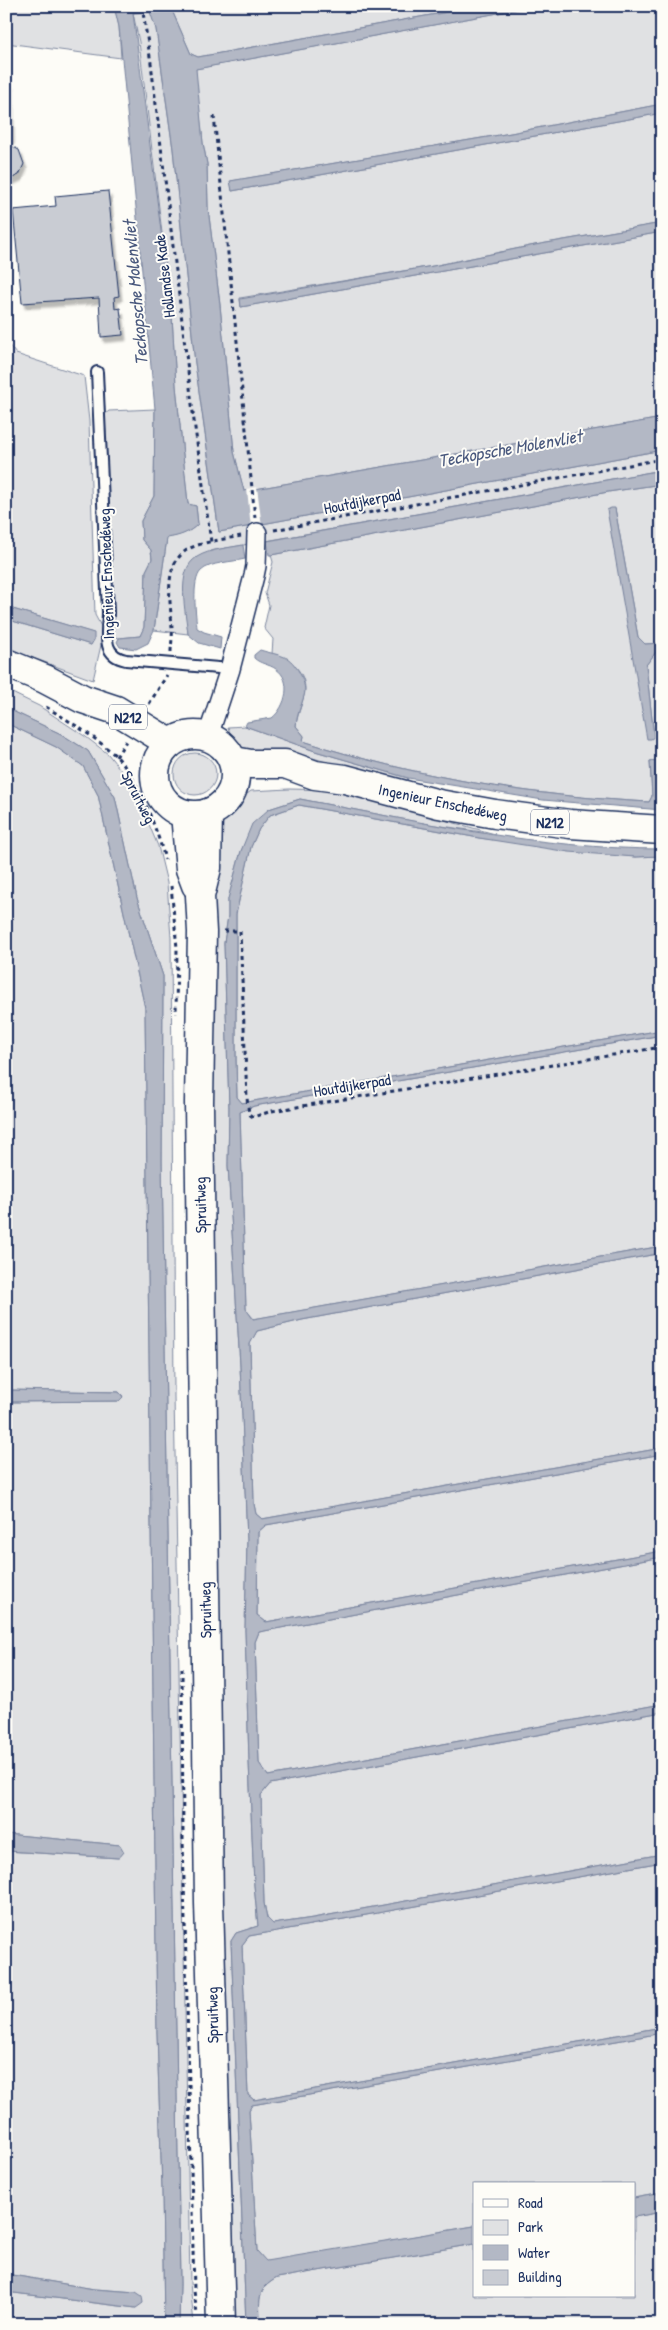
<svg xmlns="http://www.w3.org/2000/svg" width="668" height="2330" font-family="'Patrick Hand',sans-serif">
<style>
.green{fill:#e0e1e3;stroke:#7e88a0}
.water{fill:#b3b8c5;stroke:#76819c}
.pier{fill:#fdfcf7}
.building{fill:#c9ccd3;stroke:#1b2f5e;filter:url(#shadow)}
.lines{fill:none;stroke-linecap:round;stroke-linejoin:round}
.service-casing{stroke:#1b2f5e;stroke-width:14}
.minor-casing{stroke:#1b2f5e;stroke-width:22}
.secondary-casing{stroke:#1b2f5e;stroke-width:31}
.primary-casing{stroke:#1b2f5e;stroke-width:31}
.path{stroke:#1b2f5e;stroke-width:3;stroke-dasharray:4 4;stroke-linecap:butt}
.service{stroke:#fdfcf7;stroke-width:10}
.minor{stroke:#fdfcf7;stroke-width:19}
.secondary{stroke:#fdfcf7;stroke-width:28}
.primary{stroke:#fdfcf7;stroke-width:28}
.labels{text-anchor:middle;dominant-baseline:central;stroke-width:4;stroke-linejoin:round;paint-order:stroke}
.shield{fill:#fdfcf7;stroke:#5f6c8c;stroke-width:1}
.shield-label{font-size:15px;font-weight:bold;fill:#1b2f5e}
.street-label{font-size:16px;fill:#1b2f5e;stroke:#fdfcf7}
.water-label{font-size:18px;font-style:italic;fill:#49587d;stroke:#fdfcf7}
</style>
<defs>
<filter id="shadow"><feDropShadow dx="3" dy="5.5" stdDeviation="1" flood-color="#0004"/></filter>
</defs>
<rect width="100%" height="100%" fill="#fdfcf7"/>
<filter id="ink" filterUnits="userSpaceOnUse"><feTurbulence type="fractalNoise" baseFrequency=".02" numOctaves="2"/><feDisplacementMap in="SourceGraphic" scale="10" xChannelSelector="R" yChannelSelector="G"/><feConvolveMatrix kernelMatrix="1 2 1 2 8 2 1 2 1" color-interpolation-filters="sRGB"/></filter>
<g filter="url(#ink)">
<g class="green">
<path d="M6,6H114L119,26L121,58L6,43Z"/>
<path d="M170,6H481L198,57L191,54Z"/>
<path d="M536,6H662V104L511,133L231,181L232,191L662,113V223L535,245L433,266L240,298L241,307L662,232V418L244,491L234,452L220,305L208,208L207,164L203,143L195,69Z"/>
<path d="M138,12H151L156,29L173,149L195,363L219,532L662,450V470L210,551L184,586L188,634L154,630L167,538C180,535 189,533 198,524L196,506L188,504L176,386L172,316L139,42L133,13Z"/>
<path d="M6,322L8,344L16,354L84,376L89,421L95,615L104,632L93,680L6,648V619L91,645L93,633L6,607Z"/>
<path d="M155,409L154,496L141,521L142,540L151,550L152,559L146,571L144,628L140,636L119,638L112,636L113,611L105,414L109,411Z"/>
<path d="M662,484V643L645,644L638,637L615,509L654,737L646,665L656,652L662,651V786L658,760L650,761L652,797L649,802C531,796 415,777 303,741L304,736L296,726C297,714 305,698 305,688C304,669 288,658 272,654L273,639L264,628L269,605L265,593L273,562L271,555L608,492Z"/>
<path d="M6,690L39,706L86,737L108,754L123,773L135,791L158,846L167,883L171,938L174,1396L190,2283L194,2324H179L180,2284L162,1161L163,976L137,898L115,797L88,751L61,734L6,708Z"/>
<path d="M6,723L56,747L83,766L98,795L145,1008L157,2032L162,2188L164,2324H6V2292L136,2308V2292L94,2289L6,2274V1851L118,1858L120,1845L6,1834V1402L119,1401L123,1396L119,1392L6,1390Z"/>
<path d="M245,726L315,751L408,778L405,786L313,758L251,756L233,743L228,727Z"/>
<circle cx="195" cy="774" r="21"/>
<path d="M289,789L334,790L495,834L422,823L300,799L269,809L247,839L241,851L228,899V916L224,943L229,1108L228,1166L240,1365L247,1540L245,1630L249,1761L254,1885L258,1926L236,1933L231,1941L246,2324H232L228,2277L218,1526L210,1485L213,884L215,826L225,811L251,791Z"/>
<path d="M299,805L479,838L635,857L662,856V1030L242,1103L237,1097L236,1060V914L251,847L259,829L270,815Z"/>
<path d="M662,1035V1246L254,1319L246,1310L240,1112L254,1106Z"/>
<path d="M662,1253V1448L262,1519L256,1514L254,1504L250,1343L257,1331L302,1320Z"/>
<path d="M662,1454V1551L266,1622L257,1615L258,1532L266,1525Z"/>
<path d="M662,1557V1704L268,1776L259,1763L255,1642L259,1632Z"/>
<path d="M662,1712V1854L313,1918L273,1924L267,1918L264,1903L261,1795L270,1784Z"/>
<path d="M662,1862V2027L254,2100L248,2095L242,1945L249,1936Z"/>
<path d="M662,2033V2193L634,2198V2184H474V2226L266,2262L257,2251L249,2110L252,2105Z"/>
<path d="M662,2212V2324H260C260,2301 255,2290 277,2278L474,2244V2296H634V2217Z"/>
</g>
<g class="water">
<path d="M114,6H170L191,54L198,57L481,6H536L196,69L203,143L207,164L208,208L220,305L234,452L244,491L662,418V450L219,532L195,363L173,149L156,29L150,12L133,13L172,316L176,386L188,504L196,506L198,524C189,533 180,536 167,538L154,630L148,643L136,649L120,647L117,642L119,638L140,636L144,627L146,571L152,559L151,550L142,540L141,521L154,496L155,409L119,27Z"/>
<path d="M662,104V113L232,191L230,181L511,133Z"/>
<path d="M662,223V232L241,307L240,299L433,266L535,245Z"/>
<path d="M662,470V484L608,492L271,555H269L267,541Z"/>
<path d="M611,508H615L638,637L645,644L662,643V651L656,652L646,665L654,737L651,739H647L607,510Z"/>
<path d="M243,545L245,559C233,562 210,562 201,571C191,581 196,615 197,628L204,632L221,637L220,649L199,643L188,634C186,613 175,570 197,557C210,549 228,548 243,545Z"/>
<path d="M6,607L94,633V640L91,645L6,619Z"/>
<path d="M260,650C269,653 279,654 287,658C297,664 308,685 304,696C301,707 297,714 296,726L304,736L303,741C415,777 531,796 649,802L652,796L650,761L658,760L662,786V810L543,800L408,778L315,751L245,726L247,722L272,718C286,707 293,680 276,669C269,664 260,664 254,658V655Z"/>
<path d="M6,708L61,734L88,751L115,797L137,898L163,976L162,1161L180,2284L179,2324H164L162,2188L157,2032L145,1008L98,795L83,766L56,747L6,723Z"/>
<path d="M300,799C419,822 540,849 662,849V856L635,857L569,852L479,838L299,805L270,815L259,829L251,847L236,914V1060L237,1097L242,1103L662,1030V1035L254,1106L240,1112L246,1309L253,1319L662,1246V1253L302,1320L257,1331L250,1344L254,1504L256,1514L262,1519L662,1448V1454L266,1525L258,1532L257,1615L266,1622L662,1551V1557L259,1632L255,1642L259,1763L268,1776L662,1704V1712L270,1784L261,1795L264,1903L267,1918L273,1924L313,1918L662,1854V1862L249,1936L242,1945L248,2095L254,2100L662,2027V2033L252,2105L249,2110L257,2251L266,2261L474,2226V2244L277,2278C255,2290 260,2301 260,2324H246L231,1941L236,1933L258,1926L254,1885L249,1761L245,1630L247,1540L240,1365L228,1165L229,1108L224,943L228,916V899L241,851L252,824L269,809Z"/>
<path d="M6,1390L119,1392L123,1397L119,1401L6,1402Z"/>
<path d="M6,1834L120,1845L124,1852L119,1858L7,1851Z"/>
<path d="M662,2193V2212L634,2217V2198Z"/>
<path d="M6,2274L94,2289L136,2292L142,2296L143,2303L136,2308L6,2292Z"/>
</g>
<path class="pier" d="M257,487L262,527L251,528L247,489Z"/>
<g class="building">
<path d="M6,83H10L11,139H6Z"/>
<path d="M6,143L19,150L24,164L19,175L6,181Z"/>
<path d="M108,191L119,296L114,297L115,309L120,308L123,335L101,337L99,298L22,303L13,210L56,206L55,196Z"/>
</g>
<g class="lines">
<g class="service-casing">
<path id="service" d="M97,372L108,612C108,632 100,655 126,660L230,669"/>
</g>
<g class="minor-casing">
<path id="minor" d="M208,736L230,669L254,576L256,566L257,533"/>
</g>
<g class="secondary-casing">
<g id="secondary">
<path d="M208,813L207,868L200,896L202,932L199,1103L209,1903L221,2324"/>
<path d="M185,814L190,869L196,885"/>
</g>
</g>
<g class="primary-casing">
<g id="primary">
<path d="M6,663L45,679L83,699L116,710L170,743"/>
<circle cx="195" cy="775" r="40"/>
<path d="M234,761L251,764H285L315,775L345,779L439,804L495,814L570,824L662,830"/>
</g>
</g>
<g class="path">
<path d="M142,6L151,63L194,421L211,542"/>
<path d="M214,116L255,518"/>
<path d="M274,530L662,459"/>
<path d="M171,652C171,644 173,636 172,629C171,600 160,559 195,546C209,541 226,539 241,536"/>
<path d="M149,704L167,675"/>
<path d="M46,707C71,722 95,737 116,756C137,777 158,831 165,860"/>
<path d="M116,757L126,741"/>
<path d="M171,886L177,948L176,1014"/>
<path d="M224,931H240L247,1098L249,1114L253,1117L272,1111L662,1047"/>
<path d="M182,1668L183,1840L194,2291L197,2314"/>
</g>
<use href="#service" class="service"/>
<use href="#minor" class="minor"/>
<use href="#secondary" class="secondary"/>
<use href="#primary" class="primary"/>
</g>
</g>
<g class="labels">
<g class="shield">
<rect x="109" y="704.5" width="38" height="25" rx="4"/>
<rect x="531" y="809.5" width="38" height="25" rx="4"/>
</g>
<g class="shield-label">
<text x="128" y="717">N212</text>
<text x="550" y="822">N212</text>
</g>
<g class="street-label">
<text transform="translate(164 276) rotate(-97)">Hollandse Kade</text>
<text transform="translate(362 501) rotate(-11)">Houtdijkerpad</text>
<text transform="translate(106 574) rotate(-92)">Ingenieur Enschedéweg</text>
<text transform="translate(139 797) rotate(63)">Spruitweg</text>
<text transform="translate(443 802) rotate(12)">Ingenieur Enschedéweg</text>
<text transform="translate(352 1085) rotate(-9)">Houtdijkerpad</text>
<text transform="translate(200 1205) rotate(-91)">Spruitweg</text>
<text transform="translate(205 1610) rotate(-91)">Spruitweg</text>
<text transform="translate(212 2015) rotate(-91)">Spruitweg</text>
</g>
<g class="water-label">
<text transform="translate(135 293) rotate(-95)">Teckopsche Molenvliet</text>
<text transform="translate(510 448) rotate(-10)">Teckopsche Molenvliet</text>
</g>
</g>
<rect width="668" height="2330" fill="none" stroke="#fdfcf7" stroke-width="25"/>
<rect x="12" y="12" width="643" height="2305" fill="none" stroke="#1b2f5e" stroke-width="2" filter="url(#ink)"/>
<rect x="473" y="2182" width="162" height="115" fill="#fdfcf7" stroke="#a3aaba"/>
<rect x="483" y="2199" width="25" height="8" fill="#fdfcf7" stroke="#a3aaba"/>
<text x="518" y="2208" font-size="15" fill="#1b2f5e">Road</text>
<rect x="483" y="2220" width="25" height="15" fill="#e0e1e3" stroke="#a3aaba"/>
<text x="518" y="2232" font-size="15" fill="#1b2f5e">Park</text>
<rect x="483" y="2245" width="25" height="15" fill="#b3b8c5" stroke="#a3aaba"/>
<text x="518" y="2258" font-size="15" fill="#1b2f5e">Water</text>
<rect x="483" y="2270" width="25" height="15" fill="#c9ccd3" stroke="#a3aaba"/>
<text x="518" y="2282" font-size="15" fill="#1b2f5e">Building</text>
</svg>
